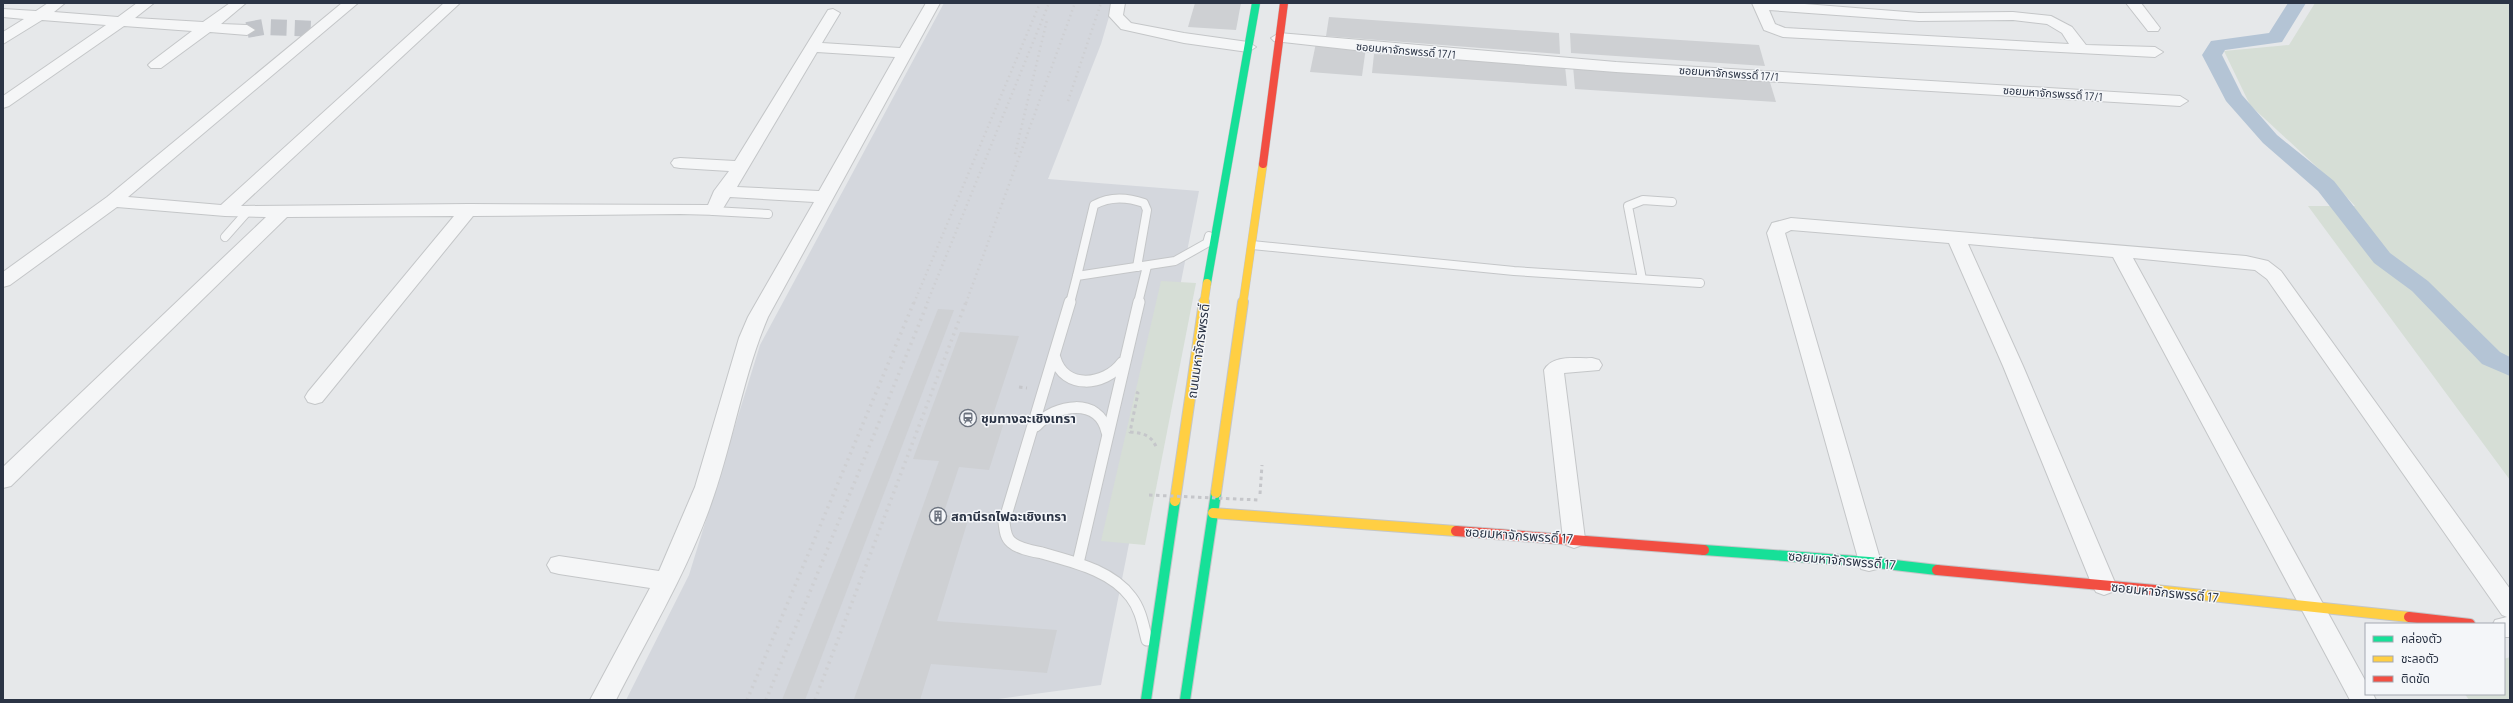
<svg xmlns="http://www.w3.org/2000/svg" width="2513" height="703" font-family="Manrope,'Noto Sans Thai',sans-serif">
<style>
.built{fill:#d4d7dd}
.green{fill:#d6ded6}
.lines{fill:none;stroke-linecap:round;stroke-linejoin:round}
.canal{fill:#b4c4d5;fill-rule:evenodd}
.building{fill:#ced0d3}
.street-tunnel{stroke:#c1c4c9;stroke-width:16;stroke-dasharray:16 8;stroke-linecap:butt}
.lane-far1-casing{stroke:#c4c6c8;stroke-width:10}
.lane-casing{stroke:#c4c6c8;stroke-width:13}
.street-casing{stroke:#c4c6c8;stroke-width:2}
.fast-far1-casing{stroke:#c4c6c8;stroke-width:9}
.fast-casing{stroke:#c4c6c8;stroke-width:12}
.slow-far1-casing{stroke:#c4c6c8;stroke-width:9}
.slow-casing{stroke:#c4c6c8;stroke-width:12}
.jam-far1-casing{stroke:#c4c6c8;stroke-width:9}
.jam-casing{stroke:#c4c6c8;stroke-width:12}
.path{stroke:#c5c6ca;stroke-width:3;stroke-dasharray:3.5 3.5;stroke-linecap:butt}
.lane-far1{stroke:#f5f6f7;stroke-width:8}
.lane{stroke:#f5f6f7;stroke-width:11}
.street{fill:#f5f6f7;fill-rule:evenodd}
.fast-far1{stroke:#16e098;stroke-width:8}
.fast{stroke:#16e098;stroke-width:10}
.slow-far1{stroke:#ffcf43;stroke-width:8}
.slow{stroke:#ffcf43;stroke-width:10}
.jam-far1{stroke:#f24e42;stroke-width:8}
.jam{stroke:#f24e42;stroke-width:10}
.rail-far1{stroke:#cecfd2;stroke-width:2.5;stroke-dasharray:1.5 3.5;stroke-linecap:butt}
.rail{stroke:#cecfd2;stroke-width:3.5;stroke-dasharray:2 4.5;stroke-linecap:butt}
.path-bridge{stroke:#c5c6ca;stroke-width:3;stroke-dasharray:3.5 3.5;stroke-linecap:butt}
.labels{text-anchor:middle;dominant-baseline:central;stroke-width:3;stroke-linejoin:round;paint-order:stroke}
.far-street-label{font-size:11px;fill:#2b3445;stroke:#f4f6f9}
.street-label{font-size:13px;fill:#2b3445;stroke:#f4f6f9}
.poi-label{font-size:13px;font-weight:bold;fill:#2b3445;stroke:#f4f6f9;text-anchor:start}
</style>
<rect width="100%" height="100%" fill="#e6e8ea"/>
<polygon class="built" points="944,3 1113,3 1101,44 1048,179 1199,191 1101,685 991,700 626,700 689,575 760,345"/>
<g class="green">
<polygon points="2315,3 2510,3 2510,480 2308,206 2355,206 2332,181 2250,105 2224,51 2289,45"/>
<polygon points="1161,281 1196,283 1145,545 1101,541"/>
<polygon points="2510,657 2510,700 2469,700 2465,694 2504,694 2504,659"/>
</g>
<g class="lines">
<polygon class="canal" points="2288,3 2306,3 2282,42 2225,50 2222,55 2242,95 2277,135 2334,181 2390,253 2428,281 2500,352 2510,357 2510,376 2482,364 2412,291 2374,263 2318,191 2263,143 2226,101 2202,55 2211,41 2269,33"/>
</g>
<g class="building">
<polygon points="1195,3 1241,3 1236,30 1188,27"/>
<polygon points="1329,17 1559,33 1560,54 1326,36"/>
<polygon points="1570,33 1759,45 1765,66 1571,53"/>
<polygon points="1316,43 1366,47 1362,76 1310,72"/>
<polygon points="1374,54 1565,66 1567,86 1372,73"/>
<polygon points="1573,66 1769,79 1776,102 1575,89"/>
<polygon points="938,309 954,310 805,700 782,700"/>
<polygon points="960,332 1019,336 993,415 1006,416 989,470 959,467 943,515 969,517 937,621 1057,630 1047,673 931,664 920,700 854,699 939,461 913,459"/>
</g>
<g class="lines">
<polyline class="street-tunnel" points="247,30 263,27 320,29"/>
<g class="lane-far1-casing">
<g id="lane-far1">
<polyline points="713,211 768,214"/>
<polyline points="225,237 248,211"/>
<polyline points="1252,245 1514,271 1700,283"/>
<path d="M1077,276L1094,205C1110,196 1127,197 1144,203L1147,210L1137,267"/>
<polyline points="1642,279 1628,206 1643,200 1672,202"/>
<polyline points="1070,303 1077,276 1175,261 1207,243 1209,236"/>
<polyline points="1138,303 1147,266"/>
</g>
</g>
<g class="lane-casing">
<g id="lane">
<path d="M1070,302L1004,522C1005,529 1005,537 1011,542C1019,549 1032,551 1042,553C1073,562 1111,570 1131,597C1141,610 1143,625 1147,640"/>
<path d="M1055,358C1064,390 1105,386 1122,363"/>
<path d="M1036,426C1055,404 1099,397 1107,432"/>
<polyline points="1078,563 1139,302"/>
</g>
</g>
<g class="street-casing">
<g id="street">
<polygon points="48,3 65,3 54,12 118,17 137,3 154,3 135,18 203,22 230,3 246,3 221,24 247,25 255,30 247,35 210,32 161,68 151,68 148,65 151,62 192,31 124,26 9,106 3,108 3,96 106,25 42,20 3,44 3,32 24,19 3,17 3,9 36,11"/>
<path d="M342,3H358L128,197L221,205L444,3H460L241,206L469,204L708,205L714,191L729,171L680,168L674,167L671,163L674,159L680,158L735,161L828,10L833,9L840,13L822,43L900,48L926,3H940L768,317C741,381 732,450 707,515C683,579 647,639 616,700H590L650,588L559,574L551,572L547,565L551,558L559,556L659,571L695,487L739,338L748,317L814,202L730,197L719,215L680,214L473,216L322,402L315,404L308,402L305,397L308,392L454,216L287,217L11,486L3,488V467L266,217L225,216L117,207L10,285L3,287V272L107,197ZM817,52L895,57L819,191L737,187Z"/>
<polygon points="1111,3 1125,3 1123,15 1131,23 1184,33 1248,42 1256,47 1248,52 1184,43 1121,29 1109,16"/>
<path d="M1752,3H1792L1919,13L2013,12L2051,16L2072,27L2086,45L2155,47L2163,52L2155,57L1783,37L1764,30ZM1769,10L1919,21L2013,20L2047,24L2062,33L2069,44L1785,28L1775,24Z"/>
<polygon points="2126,3 2141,3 2160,28 2158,31 2148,31"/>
<polygon points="1279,33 1616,62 2180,96 2188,101 2180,106 1616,72 1391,54 1274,41 1271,38"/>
<polygon points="1791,218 2246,256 2268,261 2281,271 2510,589 2510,637 2504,637 2504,624 2493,624 2495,620 2507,617 2502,615 2267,279 2255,270 2133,258 2366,682 2366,694 2373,694 2376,700 2350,700 2113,257 1968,244 2023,366 2116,585 2112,592 2104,595 2096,592 2092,585 2003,366 1949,243 1791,230 1785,233 1881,562 1877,569 1869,571 1861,569 1767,233 1772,223"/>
<path d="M1592,358L1599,360L1602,365L1599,370L1564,373L1585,539L1582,545L1574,548L1566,545L1563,539L1544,370C1553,354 1576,359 1592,358Z"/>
</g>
</g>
<g class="fast-far1-casing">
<polyline id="fast-far1" points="1207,283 1256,3"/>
</g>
<g class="fast-casing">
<g id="fast">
<polyline points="1704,550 1869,562 1937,570"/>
<polyline points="1146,700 1175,501"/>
<polyline points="1185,700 1216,493"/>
</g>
</g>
<g class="slow-far1-casing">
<g id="slow-far1">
<polyline points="1204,303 1207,283"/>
<polyline points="1243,303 1263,164"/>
</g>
</g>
<g class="slow-casing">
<g id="slow">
<polyline points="1216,493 1243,302"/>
<polyline points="1175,501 1204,302"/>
<polyline points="1213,513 1456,531"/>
<polyline points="2155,590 2409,617"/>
</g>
</g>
<g class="jam-far1-casing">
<polyline id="jam-far1" points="1263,164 1284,3"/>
</g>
<g class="jam-casing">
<g id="jam">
<polyline points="1456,531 1704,550"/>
<polyline points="1937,570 2155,590"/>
<polyline points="2409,617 2470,624"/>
</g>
</g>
<g class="path">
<polyline points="1019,387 1027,388"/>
<path d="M1136,392L1138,393L1130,432C1143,433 1152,435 1157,449"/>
<polyline points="1260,494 1262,465"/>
</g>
<use href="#lane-far1" class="lane-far1"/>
<use href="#lane" class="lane"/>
<use href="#street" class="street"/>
<use href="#fast-far1" class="fast-far1"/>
<use href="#fast" class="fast"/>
<use href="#slow-far1" class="slow-far1"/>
<use href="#slow" class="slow"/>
<use href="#jam-far1" class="jam-far1"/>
<use href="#jam" class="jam"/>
<g class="rail-far1">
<polyline points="1068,101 1101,3"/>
<polyline points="1015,154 1047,20"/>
<polyline points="914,303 1040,3"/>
<polyline points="927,303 1049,3"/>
<polyline points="966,303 1075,3"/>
</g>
<g class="rail">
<polyline points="747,700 914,302"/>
<polyline points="766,700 928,302"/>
<polyline points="815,700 966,302"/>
</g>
<polyline class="path-bridge" points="1149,495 1259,500"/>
</g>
<defs>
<g id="station-ring" transform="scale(0.9)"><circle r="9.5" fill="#f4f6f9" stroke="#6c737f" stroke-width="1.5"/><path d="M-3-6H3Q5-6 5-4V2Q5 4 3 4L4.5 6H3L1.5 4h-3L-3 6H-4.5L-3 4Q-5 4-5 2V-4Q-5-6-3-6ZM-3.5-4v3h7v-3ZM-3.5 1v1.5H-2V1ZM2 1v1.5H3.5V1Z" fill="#6c737f"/></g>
<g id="building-ring" transform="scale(0.9)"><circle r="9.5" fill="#f4f6f9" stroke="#6c737f" stroke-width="1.5"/><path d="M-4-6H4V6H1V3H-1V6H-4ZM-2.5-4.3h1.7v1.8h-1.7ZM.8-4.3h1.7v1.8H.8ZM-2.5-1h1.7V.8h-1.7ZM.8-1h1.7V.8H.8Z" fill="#6c737f"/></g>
</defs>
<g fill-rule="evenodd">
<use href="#station-ring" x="968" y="418"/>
<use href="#building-ring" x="938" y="516"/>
</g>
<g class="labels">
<g class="far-street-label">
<text transform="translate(1406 50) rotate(5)">ซอยมหาจักรพรรดิ์ 17/1</text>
<text transform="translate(1729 73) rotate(4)">ซอยมหาจักรพรรดิ์ 17/1</text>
<text transform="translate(2053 93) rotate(4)">ซอยมหาจักรพรรดิ์ 17/1</text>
</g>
<g class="street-label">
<text transform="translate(1198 351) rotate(-82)">ถนนมหาจักรพรรดิ์</text>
<text transform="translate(1519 535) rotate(4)">ซอยมหาจักรพรรดิ์ 17</text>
<text transform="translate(1842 560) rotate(5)">ซอยมหาจักรพรรดิ์ 17</text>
<text transform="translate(2165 592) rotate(6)">ซอยมหาจักรพรรดิ์ 17</text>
</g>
<g class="poi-label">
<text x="981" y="418">ชุมทางฉะเชิงเทรา</text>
<text x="951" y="516">สถานีรถไฟฉะเชิงเทรา</text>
</g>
</g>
<rect width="2513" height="703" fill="none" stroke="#2b3445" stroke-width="8"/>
<rect x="2365" y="623" width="140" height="72" fill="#f4f6f9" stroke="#a4a8b1"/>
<rect x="2373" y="636" width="20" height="6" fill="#16e098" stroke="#a4a8b1"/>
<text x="2401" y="643" font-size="12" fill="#2b3445">คล่องตัว</text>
<rect x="2373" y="656" width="20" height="6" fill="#ffcf43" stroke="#a4a8b1"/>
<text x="2401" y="663" font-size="12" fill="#2b3445">ชะลอตัว</text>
<rect x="2373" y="676" width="20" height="6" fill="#f24e42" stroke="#a4a8b1"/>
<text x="2401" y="683" font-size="12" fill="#2b3445">ติดขัด</text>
</svg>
